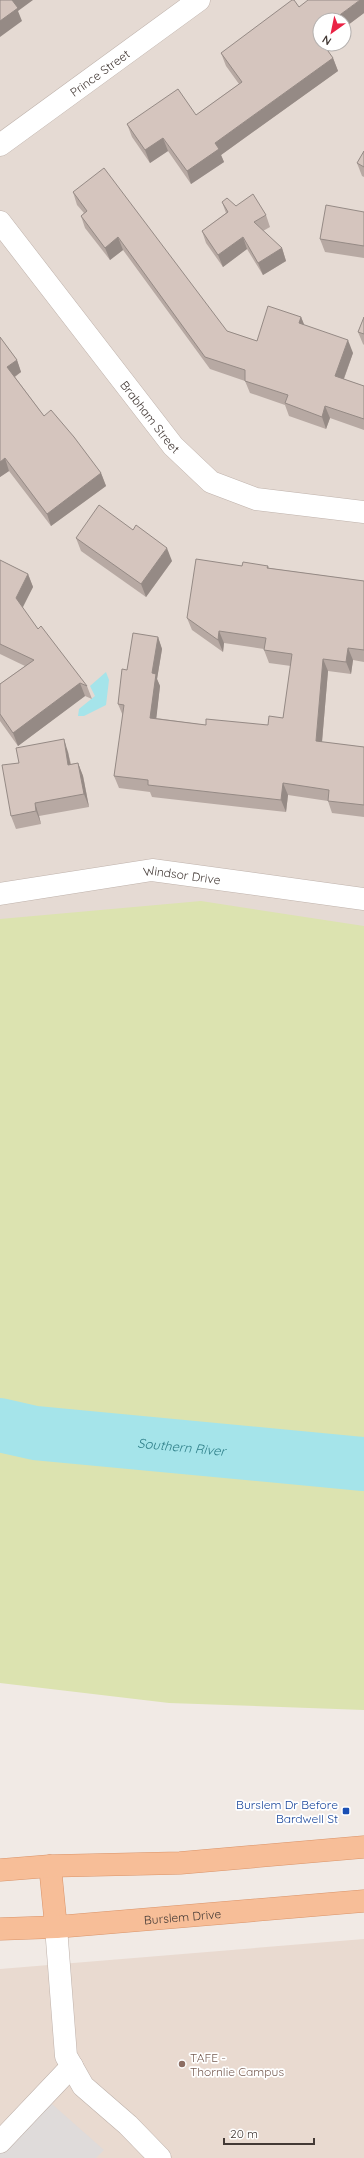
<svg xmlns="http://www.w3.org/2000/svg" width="364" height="2158" font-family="Quicksand,sans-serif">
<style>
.residential{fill:#e5dad3;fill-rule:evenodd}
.education{fill:#e9dad0}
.green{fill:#dce3b0}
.parking{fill:#dfdbda}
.water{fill:#a5e4ea}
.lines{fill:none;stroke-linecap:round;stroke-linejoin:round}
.river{stroke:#a5e4ea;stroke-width:54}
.minor-casing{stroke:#bfb2ab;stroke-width:23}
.major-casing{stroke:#da946a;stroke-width:23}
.minor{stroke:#fff;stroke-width:22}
.major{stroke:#f7be98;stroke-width:22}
.wall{fill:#b7a9a3}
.shaded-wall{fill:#958a85}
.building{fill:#d5c5be;stroke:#958a85}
.transit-dot{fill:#1a4fb4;stroke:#fff;stroke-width:1.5}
.education-dot{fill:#8d6e63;stroke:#fff;stroke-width:1.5}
.labels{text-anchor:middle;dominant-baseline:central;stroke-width:3.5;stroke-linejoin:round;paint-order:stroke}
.street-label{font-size:12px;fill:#433935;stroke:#fff}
.transit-label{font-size:12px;fill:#164399;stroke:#fff;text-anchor:end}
.education-label{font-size:12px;fill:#785e54;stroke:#fff;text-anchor:start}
.water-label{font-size:13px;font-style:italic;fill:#2f7f89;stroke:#fff}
</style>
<rect width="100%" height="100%" fill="#f1eae5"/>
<path class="residential" d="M0,0H364V1259L0,1245ZM320,20H344V44H320Z"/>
<polygon class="education" points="364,1939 364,2158 0,2158 0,1969"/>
<polygon class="green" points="201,901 364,926 364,1710 169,1703 0,1683 0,919"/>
<polygon class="parking" points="35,2089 104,2150 96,2158 0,2158 0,2127"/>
<polygon class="water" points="106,672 109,680 106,705 84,716 78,716 79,709 95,696 90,686"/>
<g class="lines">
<path class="river" id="s1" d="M0,1425L35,1433L364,1464"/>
<g class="minor-casing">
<g id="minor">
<path id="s2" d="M0,145L199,0"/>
<path id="s3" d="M0,222L173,446L211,482L256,499L364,512"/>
<path id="s4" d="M0,894L152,870L364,899"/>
<polyline points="56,1927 66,2056 83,2086 128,2125 160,2158"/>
<polyline points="0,2142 72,2066"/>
</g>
</g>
<g class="major-casing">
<g id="major">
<polyline points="50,1866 56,1927"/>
<polyline points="0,1870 50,1866 180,1863 364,1847"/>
<path id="s5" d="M0,1929L56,1927L364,1901"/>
</g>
</g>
<use href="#minor" class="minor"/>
<use href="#major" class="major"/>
</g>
<g class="wall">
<polygon points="299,7 364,13 344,28 344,20 320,44 333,58 338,71 221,155 224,162 191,184 168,151 150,163 132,137 127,124 196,115 239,84 226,66 221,53"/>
<polygon points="364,151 364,177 362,176 357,163"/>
<polygon points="73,192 227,331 257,341 301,317 304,325 353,353 344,379 364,386 364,430 330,418 326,429 289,416 285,405 250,393 245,381 210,369 123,250 110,260 85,228 81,216 84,213 77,205"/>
<polygon points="222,202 266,215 270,227 263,231 282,248 286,261 263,275 247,249 223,267 206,243 202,231 226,213"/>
<polygon points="364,212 364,258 325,252 320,239"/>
<polygon points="364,317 364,345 363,344 358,332"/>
<polygon points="0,337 17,360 21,372 15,377 44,416 101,473 106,486 51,526 9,471 0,477"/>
<polygon points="76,538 172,561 146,597 81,551"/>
<polygon points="0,560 28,574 33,587 22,607 38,629 87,686 92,699 85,696 18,746 0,721 0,684 25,666 0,654"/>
<polygon points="268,566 269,568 364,581 364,662 353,660 351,674 328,671 322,742 364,747 364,817 332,813 328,801 288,795 286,812 152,797 150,792 119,788 114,776 123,716 118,704 127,670 158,637 162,649 157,679 160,686 156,718 206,725 268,725 283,718 291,666 269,663 264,650 264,649 224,643 223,652 192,630 187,618"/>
<polygon points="68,752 71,764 78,763 83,776 89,807 39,816 41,824 16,829 11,816 19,763"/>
</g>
<g class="shaded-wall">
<polygon points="12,0 33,0 18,11 22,21 0,37 0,21"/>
<polygon points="360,0 364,0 364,13 344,28 344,20 333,20"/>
<polygon points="320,30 320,44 315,34"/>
<polygon points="333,58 338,71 221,155 224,162 191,184 187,171 215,143"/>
<polygon points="163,138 168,151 150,163 145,150"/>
<polygon points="118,237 123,250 110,260 105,248"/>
<polygon points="243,237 247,249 223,267 218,255"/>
<polygon points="282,248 286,261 263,275 258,263"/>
<polygon points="301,317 306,329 299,323"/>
<polygon points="348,340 353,353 340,389 335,376"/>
<polygon points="17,360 21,372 11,379 7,367"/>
<polygon points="325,406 330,418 326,429 322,417"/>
<polygon points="5,458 9,471 0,477 0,462"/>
<polygon points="101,473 106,486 51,526 47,514"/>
<polygon points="167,548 172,561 146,597 141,584"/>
<polygon points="28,574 33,587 21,611 16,598"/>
<polygon points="219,631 224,643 223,652 218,640"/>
<polygon points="158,637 162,649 157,679 160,686 155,730 150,718 152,673"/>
<polygon points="348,648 353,660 351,674 346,662"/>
<polygon points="323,659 328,671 321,753 316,741"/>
<polygon points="80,683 85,696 18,746 13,733"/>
<polygon points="64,739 68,752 73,778 68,765"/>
<polygon points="78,763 83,776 89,807 84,794"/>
<polygon points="283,783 288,795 286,812 281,800"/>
<polygon points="35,803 39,816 41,824 36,811"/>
</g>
<g class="building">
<polygon points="0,0 12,0 18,8 0,21"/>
<polygon points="292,0 294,0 299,7 308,0 360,0 333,20 320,20 320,30 315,34 320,40 320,44 323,44 333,58 215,143 219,149 187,171 163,138 145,150 127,124 178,89 196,115 242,82 221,53"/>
<polygon points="364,151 364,167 357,163"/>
<polygon points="104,168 227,331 257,341 268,306 301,317 299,323 348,340 335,376 364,386 364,419 325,406 322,417 285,403 288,395 245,381 245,370 205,357 118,237 105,248 81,216 87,211 73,192"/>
<polygon points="253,194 266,215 254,222 282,248 258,263 243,237 218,255 202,231 228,212 222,202 227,198 236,206"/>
<polygon points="326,205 364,212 364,246 320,239"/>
<polygon points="364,317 364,334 358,332"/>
<polygon points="0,337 17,360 7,367 44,416 51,410 74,437 101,473 47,514 5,458 0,462"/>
<polygon points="99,505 133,530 136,525 167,548 141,584 76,538"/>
<polygon points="196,559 242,566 243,562 268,566 267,568 364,581 364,650 348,648 346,662 323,659 316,741 364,747 364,805 328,801 329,790 283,783 281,800 148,785 148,780 114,776 124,705 118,704 122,669 127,670 133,633 158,637 152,673 156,674 150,718 206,725 206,719 268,725 269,716 283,718 292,654 264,650 266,638 219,631 218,640 187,618"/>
<polygon points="0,560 28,574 16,598 38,629 41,626 87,686 80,683 13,733 0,714 0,684 34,660 0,644"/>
<polygon points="64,739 68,765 78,763 84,794 35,803 36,811 11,816 2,765 19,763 16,748"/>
</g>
<rect class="transit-dot" x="342" y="1807" width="8" height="8" rx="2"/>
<circle class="education-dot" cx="182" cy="2064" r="4"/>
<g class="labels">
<g class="street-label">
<text stroke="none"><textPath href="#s2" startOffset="123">Prince Street</textPath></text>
<text stroke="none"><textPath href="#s3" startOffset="246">Brabham Street</textPath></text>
<text stroke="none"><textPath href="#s4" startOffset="184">Windsor Drive</textPath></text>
<text stroke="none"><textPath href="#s5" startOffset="183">Burslem Drive</textPath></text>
</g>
<g class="transit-label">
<text x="338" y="1804">Burslem Dr Before<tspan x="338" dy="14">Bardwell St</tspan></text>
</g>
<g class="education-label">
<text x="190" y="2057">TAFE -<tspan x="190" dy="14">Thornlie Campus</tspan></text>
</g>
<g class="water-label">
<text stroke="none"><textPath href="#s1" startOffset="183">Southern River</textPath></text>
</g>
</g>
<g transform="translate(332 32) rotate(213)"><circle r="19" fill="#ffffff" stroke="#b4b0ae"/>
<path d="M0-3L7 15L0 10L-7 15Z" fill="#ea2345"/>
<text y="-6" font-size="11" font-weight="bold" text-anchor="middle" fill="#433935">N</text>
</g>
<path d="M224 2138v6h90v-6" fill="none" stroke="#433935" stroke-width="2"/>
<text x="230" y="2138" font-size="12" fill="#433935" stroke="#ffffff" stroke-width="3" paint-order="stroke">20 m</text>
</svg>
